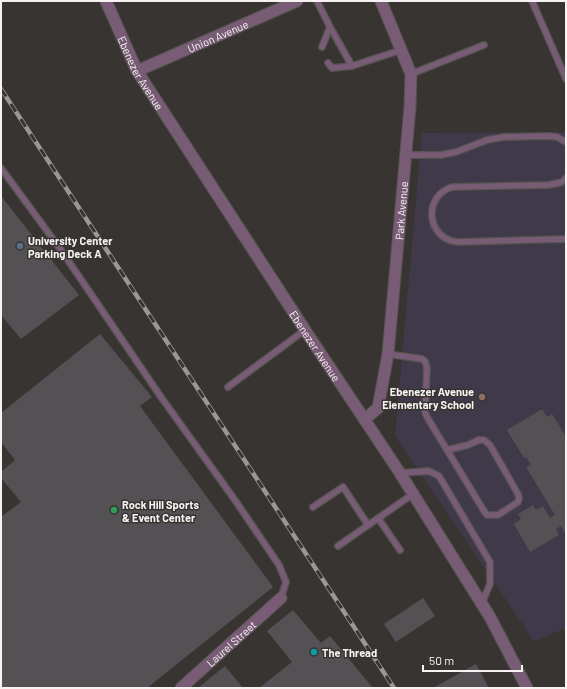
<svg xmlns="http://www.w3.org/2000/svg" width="567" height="689" font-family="Barlow,sans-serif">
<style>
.education{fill:#40394a}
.building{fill:#545155}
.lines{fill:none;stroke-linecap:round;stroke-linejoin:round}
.service-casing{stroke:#565351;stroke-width:8}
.minor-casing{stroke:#565351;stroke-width:13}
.service{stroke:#785b74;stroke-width:5.5}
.minor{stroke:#785b74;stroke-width:11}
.rail-casing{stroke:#9a9795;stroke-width:4.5}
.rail{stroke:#383432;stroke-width:3;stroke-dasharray:9;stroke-linecap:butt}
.service-dot{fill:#5c6f8a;stroke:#383432;stroke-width:1.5}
.education-dot{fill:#8d6e63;stroke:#383432;stroke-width:1.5}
.leisure-dot{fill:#2e9e5b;stroke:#383432;stroke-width:1.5}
.culture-dot{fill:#0f9aa8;stroke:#383432;stroke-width:1.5}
.labels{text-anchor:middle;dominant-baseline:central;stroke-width:3;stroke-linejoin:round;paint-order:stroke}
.street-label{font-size:11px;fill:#f6f3f2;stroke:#383432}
.poi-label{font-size:11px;font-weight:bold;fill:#f6f3f2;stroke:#383432;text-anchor:start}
</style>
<rect width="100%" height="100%" fill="#383432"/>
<polygon class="education" points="566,132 566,628 534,641 395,436 422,133"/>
<g class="building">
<polygon points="1,196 79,295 21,339 1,315"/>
<polygon points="100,334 152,397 140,406 273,587 147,688 1,688 1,517 21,502 1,478 1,472 15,460 1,442 1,413"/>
<polygon points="542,409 547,417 552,414 565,435 566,434 566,535 561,526 556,529 559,535 530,552 514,524 521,519 518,514 533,505 536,510 543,506 550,518 555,515 526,467 531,465 526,457 524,458 507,430"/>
<polygon points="423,598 435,616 396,642 384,624"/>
<polygon points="293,610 321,643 330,636 373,688 259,688 292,662 267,631"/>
<polygon points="476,664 489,688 433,688"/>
<polygon points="225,666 243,688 198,688"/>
</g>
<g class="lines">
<g class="service-casing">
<g id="service">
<polyline points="317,1 330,27 322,47"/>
<polyline points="532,1 566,79"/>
<polyline points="330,27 352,66"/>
<polyline points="328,63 332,68 352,66 401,50"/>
<polyline points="411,74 484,45"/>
<polyline points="406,155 441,155 456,152 487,140 504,137 548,136 557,137 566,142"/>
<polyline points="1,168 61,250 161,397 237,503 279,565 286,582 281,598"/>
<path d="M566,178L562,182L549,185L452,187C423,196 426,238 457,242L566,239"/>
<polyline points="388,354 422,359 425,361 427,368 425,412 427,417 484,511 487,515 498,515 518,502 519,498 518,494 490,445 484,440 479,440 468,445 447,450"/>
<polyline points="228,387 305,330"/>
<polyline points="400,473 429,471 439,476 490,562 490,584 482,603"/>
<polyline points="313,507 343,487 368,525"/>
<polyline points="378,518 400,550"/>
<polyline points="338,546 413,494"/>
</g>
</g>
<g class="minor-casing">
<g id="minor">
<path id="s1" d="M106,1L137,71L305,330L400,473L490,617L527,688"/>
<path id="s2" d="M137,71L297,1"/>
<path id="s3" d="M365,419L378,408L388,354L410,107L411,74L381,1"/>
<path id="s4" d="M181,688L281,598"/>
</g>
</g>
<use href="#service" class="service"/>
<use href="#minor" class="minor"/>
<g class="rail-casing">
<polyline id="rail" points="1,89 394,688"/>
</g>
<use href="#rail" class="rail"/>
</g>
<circle class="service-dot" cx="20" cy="246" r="4"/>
<circle class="education-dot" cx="482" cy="397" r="4"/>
<circle class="leisure-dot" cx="114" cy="510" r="4"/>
<circle class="culture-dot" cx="314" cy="652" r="4"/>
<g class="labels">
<g class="street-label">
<text stroke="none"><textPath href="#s2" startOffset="88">Union Avenue</textPath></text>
<text stroke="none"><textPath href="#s1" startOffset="80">Ebenezer Avenue</textPath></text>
<text stroke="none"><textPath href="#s3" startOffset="216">Park Avenue</textPath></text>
<text stroke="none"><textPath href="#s1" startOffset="404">Ebenezer Avenue</textPath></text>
<text stroke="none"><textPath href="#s4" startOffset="67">Laurel Street</textPath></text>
</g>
<g class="poi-label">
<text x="28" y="240">University Center<tspan x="28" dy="13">Parking Deck A</tspan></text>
<text x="474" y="391" text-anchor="end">Ebenezer Avenue<tspan x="474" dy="13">Elementary School</tspan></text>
<text x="122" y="504">Rock Hill Sports<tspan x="122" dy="13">&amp; Event Center</tspan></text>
<text x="322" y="652">The Thread</text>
</g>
</g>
<rect width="567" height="689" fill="none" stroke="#f6f3f2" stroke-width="4"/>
<path d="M423 665v6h99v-6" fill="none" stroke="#f6f3f2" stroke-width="2"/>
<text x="429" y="665" font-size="12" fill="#f6f3f2" stroke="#383432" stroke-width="3" paint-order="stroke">50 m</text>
</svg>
